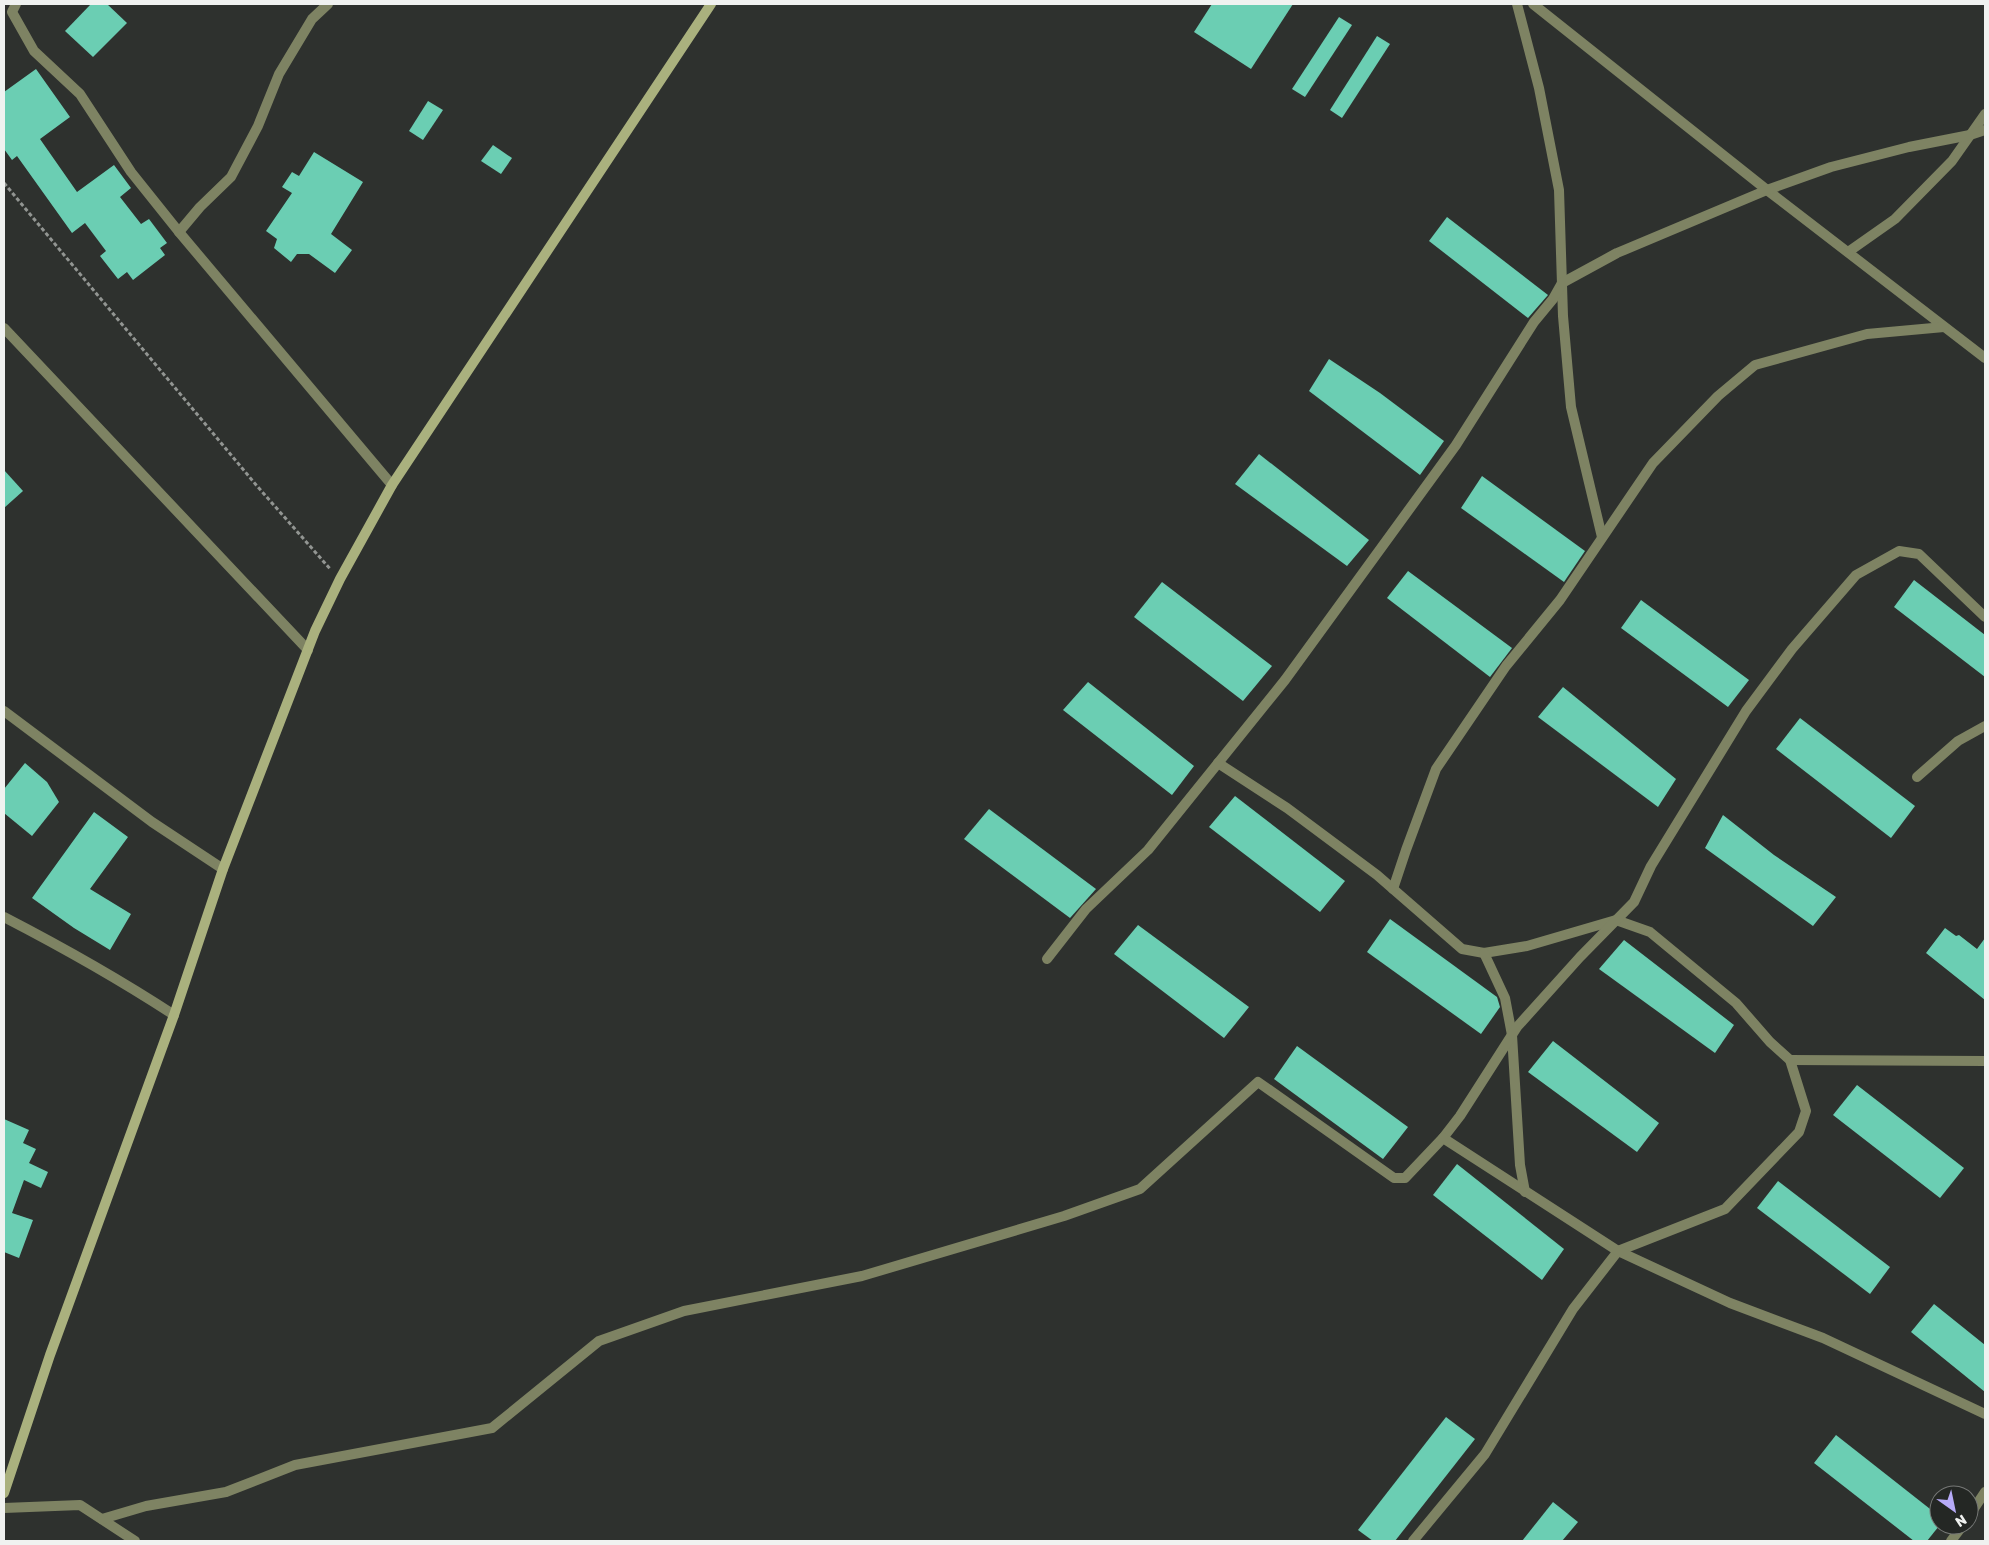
<svg xmlns="http://www.w3.org/2000/svg" width="1989" height="1545" font-family="Rubik,sans-serif">
<style>
.building{fill:#6bceb3}
.lines{fill:none;stroke-linecap:round;stroke-linejoin:round}
.path{stroke:#929592;stroke-width:3;stroke-dasharray:4 2.5;stroke-linecap:butt}
.minor{stroke:#7e8363;stroke-width:10}
.secondary{stroke:#aab17e;stroke-width:10}
</style>
<rect width="100%" height="100%" fill="#2e312e"/>
<g class="building">
<polygon points="91,4 107,4 127,23 93,57 65,31"/>
<polygon points="1212,4 1293,4 1251,69 1194,32"/>
<polygon points="1339,17 1352,25 1305,97 1292,89"/>
<polygon points="1377,36 1390,44 1342,118 1330,110"/>
<polygon points="36,69 70,117 40,139 77,192 114,165 131,188 120,197 141,224 149,219 167,243 160,248 165,255 133,280 127,272 118,279 100,256 106,251 85,223 72,233 17,156 12,160 4,149 4,92"/>
<polygon points="428,101 443,110 423,140 409,131"/>
<polygon points="493,145 512,158 501,174 481,161"/>
<polygon points="314,152 363,182 331,234 352,250 335,273 309,254 297,254 291,262 274,248 277,239 266,231 292,193 282,187 292,172 299,176"/>
<polygon points="1447,217 1548,295 1528,318 1429,241"/>
<polygon points="1329,359 1380,393 1444,441 1420,475 1309,391"/>
<polygon points="1259,454 1369,540 1347,566 1235,484"/>
<polygon points="4,470 23,491 4,508"/>
<polygon points="1482,476 1585,551 1564,582 1461,508"/>
<polygon points="1408,571 1512,648 1490,677 1387,598"/>
<polygon points="1914,580 1985,635 1985,677 1894,607"/>
<polygon points="1162,582 1272,666 1243,701 1134,617"/>
<polygon points="1641,600 1749,680 1728,707 1621,628"/>
<polygon points="1088,682 1194,766 1172,795 1063,710"/>
<polygon points="1563,687 1676,779 1658,807 1538,717"/>
<polygon points="1800,718 1915,806 1891,838 1776,749"/>
<polygon points="25,763 47,782 59,802 32,836 4,813 4,789"/>
<polygon points="1235,796 1345,881 1320,912 1209,827"/>
<polygon points="989,809 1096,889 1070,918 964,839"/>
<polygon points="94,812 128,837 90,889 131,914 110,950 74,928 32,898"/>
<polygon points="1723,815 1774,855 1836,897 1813,926 1705,848"/>
<polygon points="1390,919 1497,997 1500,1007 1481,1034 1367,952"/>
<polygon points="1138,925 1249,1007 1224,1038 1114,954"/>
<polygon points="1945,928 1956,936 1959,935 1977,949 1985,938 1985,1000 1926,953"/>
<polygon points="1624,940 1734,1025 1715,1053 1599,969"/>
<polygon points="1553,1041 1659,1123 1637,1152 1528,1072"/>
<polygon points="1297,1046 1408,1127 1383,1159 1274,1079"/>
<polygon points="1857,1085 1964,1168 1940,1198 1833,1115"/>
<polygon points="4,1119 29,1130 23,1143 36,1149 29,1163 48,1172 41,1188 24,1180 12,1213 33,1220 19,1258 4,1252"/>
<polygon points="1457,1164 1564,1249 1542,1280 1433,1195"/>
<polygon points="1778,1181 1890,1267 1870,1294 1757,1208"/>
<polygon points="1934,1304 1985,1345 1985,1392 1911,1332"/>
<polygon points="1446,1417 1475,1439 1395,1541 1373,1541 1358,1530"/>
<polygon points="1836,1435 1939,1516 1939,1526 1927,1541 1914,1541 1814,1463"/>
<polygon points="1553,1502 1578,1522 1562,1541 1522,1541"/>
</g>
<g class="lines">
<polyline class="path" points="4,183 257,486 331,570"/>
<g class="minor">
<polyline points="16,4 12,12 34,51 80,94 131,172 179,232 392,485"/>
<polyline points="1517,4 1539,88 1559,190 1563,316 1571,407 1602,537"/>
<polyline points="1533,4 1767,190 1985,358"/>
<polyline points="179,232 200,207 231,177 258,126 279,74 312,19 328,4"/>
<polyline points="1848,252 1895,219 1952,161 1985,114"/>
<polyline points="4,328 308,650"/>
<polyline points="4,711 152,822 223,869"/>
<polyline points="1218,763 1287,808 1377,875 1462,949 1484,953 1527,946 1616,920 1650,932 1736,1003 1770,1042 1790,1060 1806,1111 1799,1132 1725,1209 1618,1251 1573,1309 1485,1454 1413,1541"/>
<polyline points="1917,777 1958,741 1985,726"/>
<polyline points="1393,889 1406,850 1436,769 1506,666 1560,600 1653,463 1718,396 1755,365 1867,334 1944,327"/>
<path d="M4,917C62,947 119,979 174,1015"/>
<polyline points="1484,953 1505,998 1512,1035 1520,1165 1525,1192"/>
<polyline points="1047,959 1086,909 1148,850 1285,680 1456,445 1534,322 1553,299 1562,283 1617,253 1767,190 1831,167 1909,147 1970,135 1985,130"/>
<polyline points="1790,1060 1985,1061"/>
<polyline points="1443,1138 1460,1116 1517,1027 1580,957 1634,902 1651,866 1746,711 1792,649 1856,575 1899,551 1919,554 1985,617"/>
<polyline points="4,1508 80,1505 135,1541"/>
<polyline points="1969,1516 1985,1492"/>
<polyline points="102,1519 146,1506 226,1492 295,1465 492,1428 599,1341 684,1311 862,1276 1064,1216 1140,1189 1258,1082 1394,1178 1405,1178 1443,1138 1618,1251 1730,1303 1823,1338 1985,1414"/>
<polyline points="1951,1541 1963,1525"/>
</g>
<polyline class="secondary" points="4,1493 50,1355 174,1015 223,869 315,631 340,579 392,485 711,4"/>
</g>
<rect width="1989" height="1545" fill="none" stroke="#f0f2f0" stroke-width="10"/>
<g transform="translate(1954 1510) rotate(147)"><circle r="24" fill="#242724" stroke="#767876"/>
<path d="M0-4L9 19L0 12L-9 19Z" fill="#b7abf8"/>
<text y="-8" font-size="14" font-weight="bold" text-anchor="middle" fill="#f0f2f0">N</text>
</g>
</svg>
